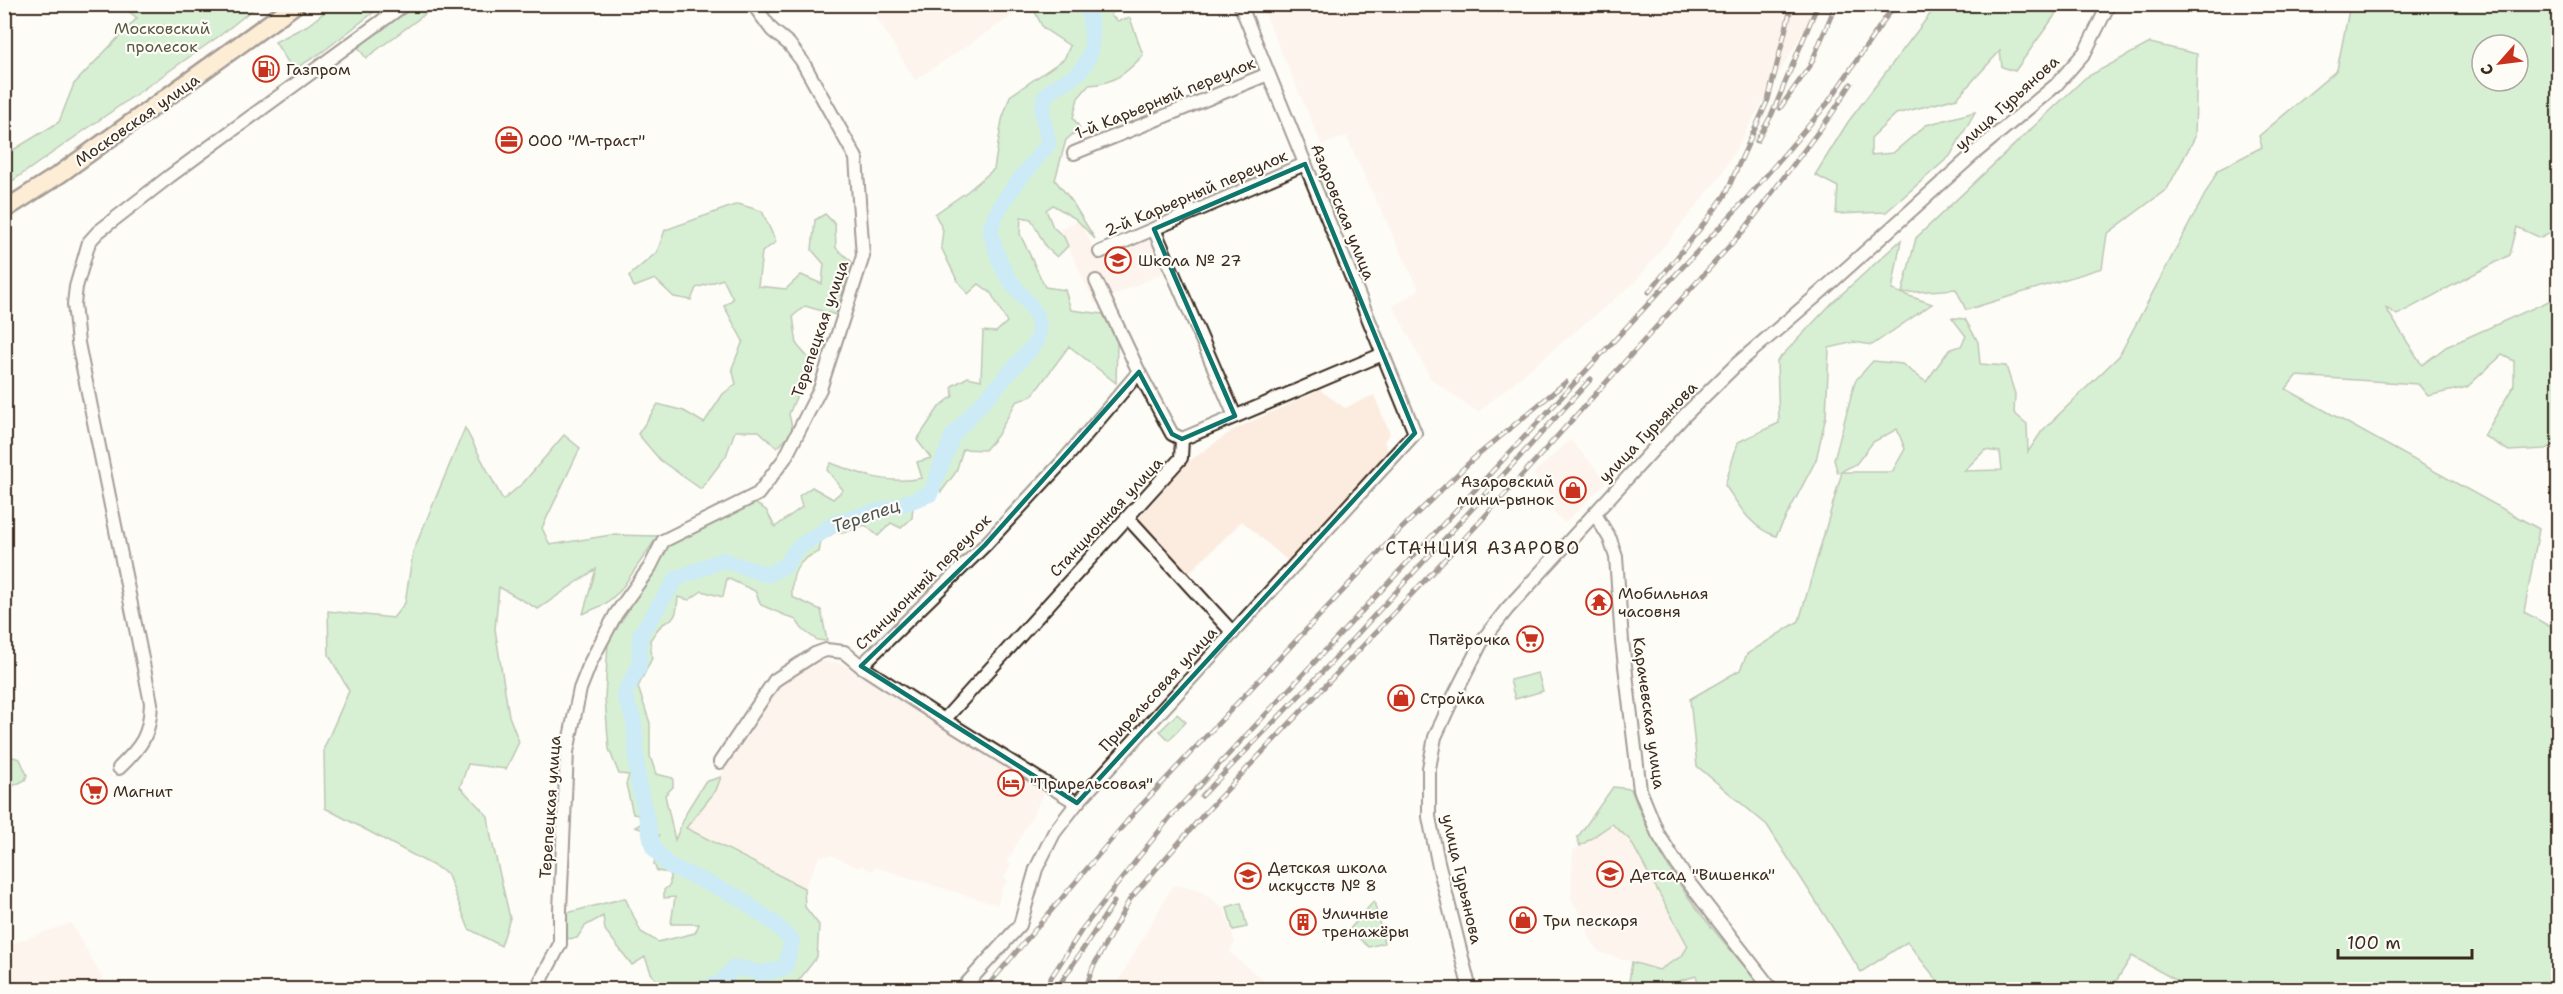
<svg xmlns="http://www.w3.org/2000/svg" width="2563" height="994" font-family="'Shantell Sans',sans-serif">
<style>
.built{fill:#fcecdf}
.green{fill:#a8e2a8;stroke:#728663;stroke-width:1.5;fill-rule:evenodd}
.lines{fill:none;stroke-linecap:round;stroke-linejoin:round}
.river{stroke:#91d7f3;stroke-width:16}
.minor-casing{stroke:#3b2a1e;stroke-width:16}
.major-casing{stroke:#3b2a1e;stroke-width:21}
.minor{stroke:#fdfcf7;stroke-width:12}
.major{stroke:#fcdcac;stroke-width:16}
.rail-casing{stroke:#3b2a1e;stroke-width:5}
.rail{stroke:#fdfcf7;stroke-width:3;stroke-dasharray:9;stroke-linecap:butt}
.marked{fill:none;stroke:#0f766e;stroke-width:4.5;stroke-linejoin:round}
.labels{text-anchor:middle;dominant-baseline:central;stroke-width:4.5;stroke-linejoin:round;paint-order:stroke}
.park-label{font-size:16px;fill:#565840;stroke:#fdfcf7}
.poi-label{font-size:16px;fill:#3b2a1e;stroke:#fdfcf7;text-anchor:start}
.street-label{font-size:16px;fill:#3b2a1e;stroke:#fdfcf7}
.water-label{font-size:18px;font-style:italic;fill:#505553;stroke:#fdfcf7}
.neighbourhood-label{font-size:18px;letter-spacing:1.5px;fill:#3b2a1e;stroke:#fdfcf7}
</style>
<rect width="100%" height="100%" fill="#fdfcf7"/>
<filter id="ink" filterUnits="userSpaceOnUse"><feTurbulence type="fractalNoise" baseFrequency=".0167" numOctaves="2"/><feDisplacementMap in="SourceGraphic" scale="12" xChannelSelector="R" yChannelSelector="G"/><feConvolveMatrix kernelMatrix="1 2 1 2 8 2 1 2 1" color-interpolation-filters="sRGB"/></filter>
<g filter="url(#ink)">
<g class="built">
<polygon points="869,5 1028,5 915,80"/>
<polygon points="1261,5 1818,5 1721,175 1635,282 1478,412 1431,379 1393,306 1419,290 1346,136 1322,145"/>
<polygon points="1080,220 1095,252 1148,228 1167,271 1095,304 1060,229"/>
<polygon points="1320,390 1345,408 1374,395 1390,434 1384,441 1389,453 1288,561 1242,521 1187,575 1136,521 1187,463 1233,430"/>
<polygon points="1570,440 1607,481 1565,523 1548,506 1556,499 1533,474"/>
<polygon points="813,660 843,664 1047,788 1007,862 1011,864 1004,878 1008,881 1002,889 997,905 875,867 872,871 861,865 859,868 831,855 820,856 804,888 685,828 716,790 725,765 779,682"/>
<polygon points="1612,824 1630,840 1688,946 1682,956 1659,970 1599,952 1589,936 1587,926 1571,898 1573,851"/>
<polygon points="1173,885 1197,889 1224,908 1235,942 1229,952 1273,988 1272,989 1114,989"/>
<polygon points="71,923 109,989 5,989 5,946"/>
</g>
<g class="green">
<path d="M1038,4L1113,5L1111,16L1118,21L1130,18L1143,55C1127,73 1113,84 1089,85L1078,98L1073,118L1080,128L1066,140L1055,180L1071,200L1095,239L1076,219L1053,205L1046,210L1053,227L1064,237L1068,246L1057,257L1046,247L1031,219L1021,217L1020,234L1045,287L1065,290L1071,310L1103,314L1117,342L1116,383L1069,346L1032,396L1016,402L997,436L985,450L963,449L956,472L941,492L933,477L926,489L914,494L912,518L901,528L891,523L878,536L865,525L843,533L837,531L821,541L819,552C796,560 791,574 792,597L821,610L827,641L817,640L803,630L796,620L761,605L755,591L727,578L723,597L702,591L689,600L678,597C676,615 678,616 663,624C658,627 654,635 650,640L652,658L638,687L650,723V756L656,774L673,778V787L665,795L675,840L688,809L705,782L721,777L716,790L686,828L804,888L805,907L819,925L817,957L792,989H747L745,986L739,990L664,989L652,975L645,957L632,965L605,930L603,916L585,926L577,938L564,939L563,914L625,898L641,932L658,942L695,933L699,924H671L675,897L664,898V890L670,885V873L657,871L654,864L659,835L635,827L653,817L633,814L626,784L629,775L619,774L609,749L605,699L608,641L655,570L668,543L753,502L766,510L775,527L802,507L799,496L812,487L833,499L843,490L827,470L831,463C862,475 889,485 922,478L917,462L931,458L917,440L939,407L953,396L952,386L968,377L981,380L983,331L996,332L1007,322L991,293L979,284L968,294L957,280L941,247L943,230L935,214L968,191L994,169L1002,120L1010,96L1064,59L1070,46L1043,28L1032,6Z"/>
<polygon points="121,5 258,5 222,34 5,186 5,155 59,122 74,84 137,18"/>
<polygon points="334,5 383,5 321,53 293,70 275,42 308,25"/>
<polygon points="413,5 437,5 366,58 357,46"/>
<polygon points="1937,5 2060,5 2053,18 2015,71 2002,67 2000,51 1957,98 1896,114 1871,138 1871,155 1893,153 1926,125 1975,112 1950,156 1886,212 1836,214 1838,187 1815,175 1848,122"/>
<path d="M2350,5H2558V229L2541,238L2517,227L2510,255L2397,315L2385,307L2422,365L2446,347L2558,297V443L2545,449L2509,451L2484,436L2514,385V361L2502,355L2467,387L2428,396L2418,384L2296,376L2286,389L2539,529L2524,612L2558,631V989H2192L2132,956L2111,989H1944L1907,942L1861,972L1767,825L1697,766L1690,699L1740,670L1747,654L1799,621L1842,472H1892L1905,449L1897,429L1873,442L1856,464L1838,473L1834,460L1855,381L1873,361L1902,364L1926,382L1949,350L1961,346L1966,336L1952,318L1965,319L1978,342L1980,364L2006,366L2015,394L2014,413L2027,424L2028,452L2042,431L2119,356L2218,170L2262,147L2259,136L2337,70ZM2482,45H2518V81H2482ZM1985,450L2000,452L2002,470L1964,471Z"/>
<polygon points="2150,43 2197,54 2195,137 2167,189 2107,234 2102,268 1966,310 1956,289 1902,293 1916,238 2085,78"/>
<polygon points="738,204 762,211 776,242 762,252 758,286 786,289 801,275 822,284 824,264 812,250 815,220 825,214 835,224 836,248 851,261 836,315 805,306 793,316 797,345 811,361 789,414 793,432 777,448 759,431 735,431 726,456 701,489 660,460 638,434 658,404 684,411 704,423 723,394 736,384 732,368 743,341 724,306 733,299 723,279 696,288 691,300 674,297 655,279 634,287 629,276 657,252 665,230"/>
<path d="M1901,240L1892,290L1932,304L1872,345L1854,342L1829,348L1826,416L1816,460L1776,536C1750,527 1740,507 1725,485L1738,442L1779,423L1777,361L1832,303Z"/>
<polygon points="465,428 503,500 523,483 564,435 580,448 542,528 550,545 611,535 658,536 620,591 605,604 583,614 596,569 538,609 499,587 495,629 509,716 519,742 506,769 468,764 460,787 488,816 491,837 510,918 501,946 469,929 447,873 325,808 324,748 349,691 329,655 328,611 393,618 405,603 413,552"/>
<polygon points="1538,673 1543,691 1515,699 1510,680"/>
<polygon points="1177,714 1186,722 1169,740 1160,731"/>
<polygon points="13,757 20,759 27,775 25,780 5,790 5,761"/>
<path d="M1613,787L1631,789C1646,831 1671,875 1698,910C1719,938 1742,962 1763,989H1700L1696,976L1669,984L1671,989H1625L1628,988L1632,962L1659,970L1682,956L1688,946L1630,840L1612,824L1580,846L1577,838Z"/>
<polygon points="1374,901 1384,943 1369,947 1349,930"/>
<polygon points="1241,903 1247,927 1233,930 1227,907"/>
</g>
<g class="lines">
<path class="river" d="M701,990L722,982L734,967L762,973L785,968L792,941L775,924L738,897L668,865L653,847L638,780L634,721L624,694L639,667L640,635L676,579L722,560L768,575L786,565L796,549L837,522L895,507L930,494L953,435L1036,343C1046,314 1027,304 1012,283C1004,272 998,258 994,245C993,240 990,233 991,228C995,205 1033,164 1048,144C1048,130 1040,117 1043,103C1047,87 1061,85 1073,77C1097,60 1094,29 1086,4"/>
<g class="minor-casing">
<g id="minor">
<polyline points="1074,153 1268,74"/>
<polyline points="1154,229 1235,416"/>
<polyline points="1100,252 1305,164"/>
<polyline points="1096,281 1139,372 1172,434 1182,439"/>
<polyline points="1595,514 1610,539 1616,557 1622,641 1640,790 1658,834 1689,883 1772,990"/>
<polyline points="1128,518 1233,633"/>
<polyline points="861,666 985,545 1066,458 1139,372"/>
<polyline points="944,720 1181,458 1182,439 1383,354"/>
<polyline points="720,762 775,680 815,654 826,650 844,652 861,666 944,720 1077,803"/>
<path d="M119,768C142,746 150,735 151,703L78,343L74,304L76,287L89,242L98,232L170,176L405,4"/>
<polyline points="536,990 560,944 560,910 567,752 580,689 591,661 616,614 650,567 663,541 758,494 785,458 820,389 863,256 856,158 802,61 789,44 772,30 753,4"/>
<polyline points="961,990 1020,925 1036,869 1054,833 1077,803 1415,433 1240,4"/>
<polyline points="1470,990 1438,862 1429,817 1429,768 1435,737 1453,698 1482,641 1507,609 1684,416 1738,363 1814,298 1977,151 2056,85 2085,52 2109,4"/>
</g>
</g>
<g class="major-casing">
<polyline id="major" points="4,210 60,174 296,4"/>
</g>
<use href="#minor" class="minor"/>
<use href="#major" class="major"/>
<g class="rail-casing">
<g id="rail">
<polyline points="1780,108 1810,66 1834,9"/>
<polyline points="1757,141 1772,114 1818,4"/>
<polyline points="1649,292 1707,220 1725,195 1768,100 1792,4"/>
<polyline points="1202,796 1328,666 1591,379"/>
<polyline points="984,990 1134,813 1399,531 1472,460 1566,382"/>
<polyline points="1043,990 1083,928 1171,816 1747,198 1827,104 1895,4"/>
<polyline points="1056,990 1114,902"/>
<polyline points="1085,990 1093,967 1130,899 1204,814 1477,525 1744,230 1833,112 1851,84"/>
</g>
</g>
<use href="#rail" class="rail"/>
</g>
</g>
<path d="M0 0H2563V994H0ZM1305,164L1415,433L1077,803L861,666L985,545L1139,372L1172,434L1182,439L1235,416L1154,229Z" fill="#fdfcf7" fill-opacity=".55" fill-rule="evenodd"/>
<path class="marked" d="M1305,164L1415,433L1077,803L861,666L985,545L1139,372L1172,434L1182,439L1235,416L1154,229Z"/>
<defs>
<g id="fuel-ring" transform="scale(1.35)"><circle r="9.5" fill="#fdfcf7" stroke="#c8321e" stroke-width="1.5"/><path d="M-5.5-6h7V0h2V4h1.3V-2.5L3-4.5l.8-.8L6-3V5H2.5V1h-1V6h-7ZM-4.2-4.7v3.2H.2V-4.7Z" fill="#c8321e"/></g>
<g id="office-ring" transform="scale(1.35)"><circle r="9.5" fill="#fdfcf7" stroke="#c8321e" stroke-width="1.5"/><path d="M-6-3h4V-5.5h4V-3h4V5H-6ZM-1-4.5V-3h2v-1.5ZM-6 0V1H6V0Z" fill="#c8321e"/></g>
<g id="school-ring" transform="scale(1.35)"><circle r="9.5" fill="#fdfcf7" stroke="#c8321e" stroke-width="1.5"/><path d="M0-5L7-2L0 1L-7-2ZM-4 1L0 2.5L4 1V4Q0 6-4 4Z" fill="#c8321e"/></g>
<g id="shop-ring" transform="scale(1.35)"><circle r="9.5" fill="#fdfcf7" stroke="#c8321e" stroke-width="1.5"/><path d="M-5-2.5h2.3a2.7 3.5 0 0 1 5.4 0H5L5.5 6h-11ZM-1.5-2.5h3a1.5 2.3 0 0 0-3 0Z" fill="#c8321e"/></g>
<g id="temple-ring" transform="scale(1.35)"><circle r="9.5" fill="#fdfcf7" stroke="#c8321e" stroke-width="1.5"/><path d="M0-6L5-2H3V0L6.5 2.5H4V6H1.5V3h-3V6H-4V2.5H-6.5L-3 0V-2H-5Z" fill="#c8321e"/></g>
<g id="supermarket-ring" transform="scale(1.35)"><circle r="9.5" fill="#fdfcf7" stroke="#c8321e" stroke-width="1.5"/><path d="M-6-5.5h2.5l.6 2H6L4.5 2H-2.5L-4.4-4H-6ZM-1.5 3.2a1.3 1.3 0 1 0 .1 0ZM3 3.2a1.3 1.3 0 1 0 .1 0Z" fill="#c8321e"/></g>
<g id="hotel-ring" transform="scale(1.35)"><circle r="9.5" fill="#fdfcf7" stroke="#c8321e" stroke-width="1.5"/><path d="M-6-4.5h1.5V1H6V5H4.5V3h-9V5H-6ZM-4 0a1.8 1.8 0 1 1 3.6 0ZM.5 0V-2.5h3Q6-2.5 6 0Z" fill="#c8321e"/></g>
<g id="building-ring" transform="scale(1.35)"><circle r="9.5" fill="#fdfcf7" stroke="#c8321e" stroke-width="1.5"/><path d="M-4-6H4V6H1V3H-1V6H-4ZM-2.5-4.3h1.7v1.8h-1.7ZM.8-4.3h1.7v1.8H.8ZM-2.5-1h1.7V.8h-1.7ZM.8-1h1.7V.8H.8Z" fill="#c8321e"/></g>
</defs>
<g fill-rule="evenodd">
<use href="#fuel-ring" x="266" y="69"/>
<use href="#office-ring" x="509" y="140"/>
<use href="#school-ring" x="1118" y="260"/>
<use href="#shop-ring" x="1573" y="490"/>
<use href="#temple-ring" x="1599" y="602"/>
<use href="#supermarket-ring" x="1530" y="639"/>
<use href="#shop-ring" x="1401" y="698"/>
<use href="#hotel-ring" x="1011" y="783"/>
<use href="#supermarket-ring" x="94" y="791"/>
<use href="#school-ring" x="1610" y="874"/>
<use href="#school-ring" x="1248" y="876"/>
<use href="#shop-ring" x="1523" y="920"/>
<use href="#building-ring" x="1303" y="922"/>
</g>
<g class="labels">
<g class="park-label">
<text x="162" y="28">Московский<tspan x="162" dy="18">пролесок</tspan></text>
</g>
<g class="poi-label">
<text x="286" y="69">Газпром</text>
<text x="528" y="140">ООО "М-траст"</text>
<text x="1138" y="260">Школа № 27</text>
<text x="1554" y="481" text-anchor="end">Азаровский<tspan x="1554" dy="18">мини-рынок</tspan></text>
<text x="1618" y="593">Мобильная<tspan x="1618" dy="18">часовня</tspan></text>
<text x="1510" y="639" text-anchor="end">Пятёрочка</text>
<text x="1420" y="698">Стройка</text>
<text x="1030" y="783">"Прирельсовая"</text>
<text x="113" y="791">Магнит</text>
<text x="1268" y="867">Детская школа<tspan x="1268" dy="18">искусств № 8</tspan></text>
<text x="1630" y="874">Детсад "Вишенка"</text>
<text x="1322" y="913">Уличные<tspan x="1322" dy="18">тренажёры</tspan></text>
<text x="1543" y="920">Три пескаря</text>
</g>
<g class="street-label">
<text transform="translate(1165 98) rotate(-22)">1-й Карьерный переулок</text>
<text transform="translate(2007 103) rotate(-42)">улица Гурьянова</text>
<text transform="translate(137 120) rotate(-35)">Московская улица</text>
<text transform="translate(1196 193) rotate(-23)">2-й Карьерный переулок</text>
<text transform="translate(1343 212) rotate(68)">Азаровская улица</text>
<text transform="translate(820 329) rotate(-71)">Терепецкая улица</text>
<text transform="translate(1648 432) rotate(-46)">улица Гурьянова</text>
<text transform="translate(1106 517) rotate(-47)">Станционная улица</text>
<text transform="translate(923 582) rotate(-45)">Станционный переулок</text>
<text transform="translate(1158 689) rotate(-47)">Прирельсовая улица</text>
<text transform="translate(1649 713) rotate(82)">Карачевская улица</text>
<text transform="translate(550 807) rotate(-86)">Терепецкая улица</text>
<text transform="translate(1462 879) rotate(77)">улица Гурьянова</text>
</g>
<g class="water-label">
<text transform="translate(866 516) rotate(-19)">Терепец</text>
</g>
<g class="neighbourhood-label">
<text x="1483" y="548">СТАНЦИЯ АЗАРОВО</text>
</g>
</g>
<rect width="2563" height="994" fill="none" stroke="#fdfcf7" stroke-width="24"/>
<rect x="12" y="12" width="2539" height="970" fill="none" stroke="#3b2a1e" stroke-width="2" filter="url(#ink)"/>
<g transform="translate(2500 63) rotate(242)"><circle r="28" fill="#fdfcf7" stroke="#afa8a0" stroke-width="1.5"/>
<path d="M0-4.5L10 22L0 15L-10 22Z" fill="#c8321e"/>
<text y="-9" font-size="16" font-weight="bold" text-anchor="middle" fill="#3b2a1e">С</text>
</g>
<path d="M2338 949v9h134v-9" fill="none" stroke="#3b2a1e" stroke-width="3"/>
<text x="2347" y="949" font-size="18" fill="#3b2a1e" stroke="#fdfcf7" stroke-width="4.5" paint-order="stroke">100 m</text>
</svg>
